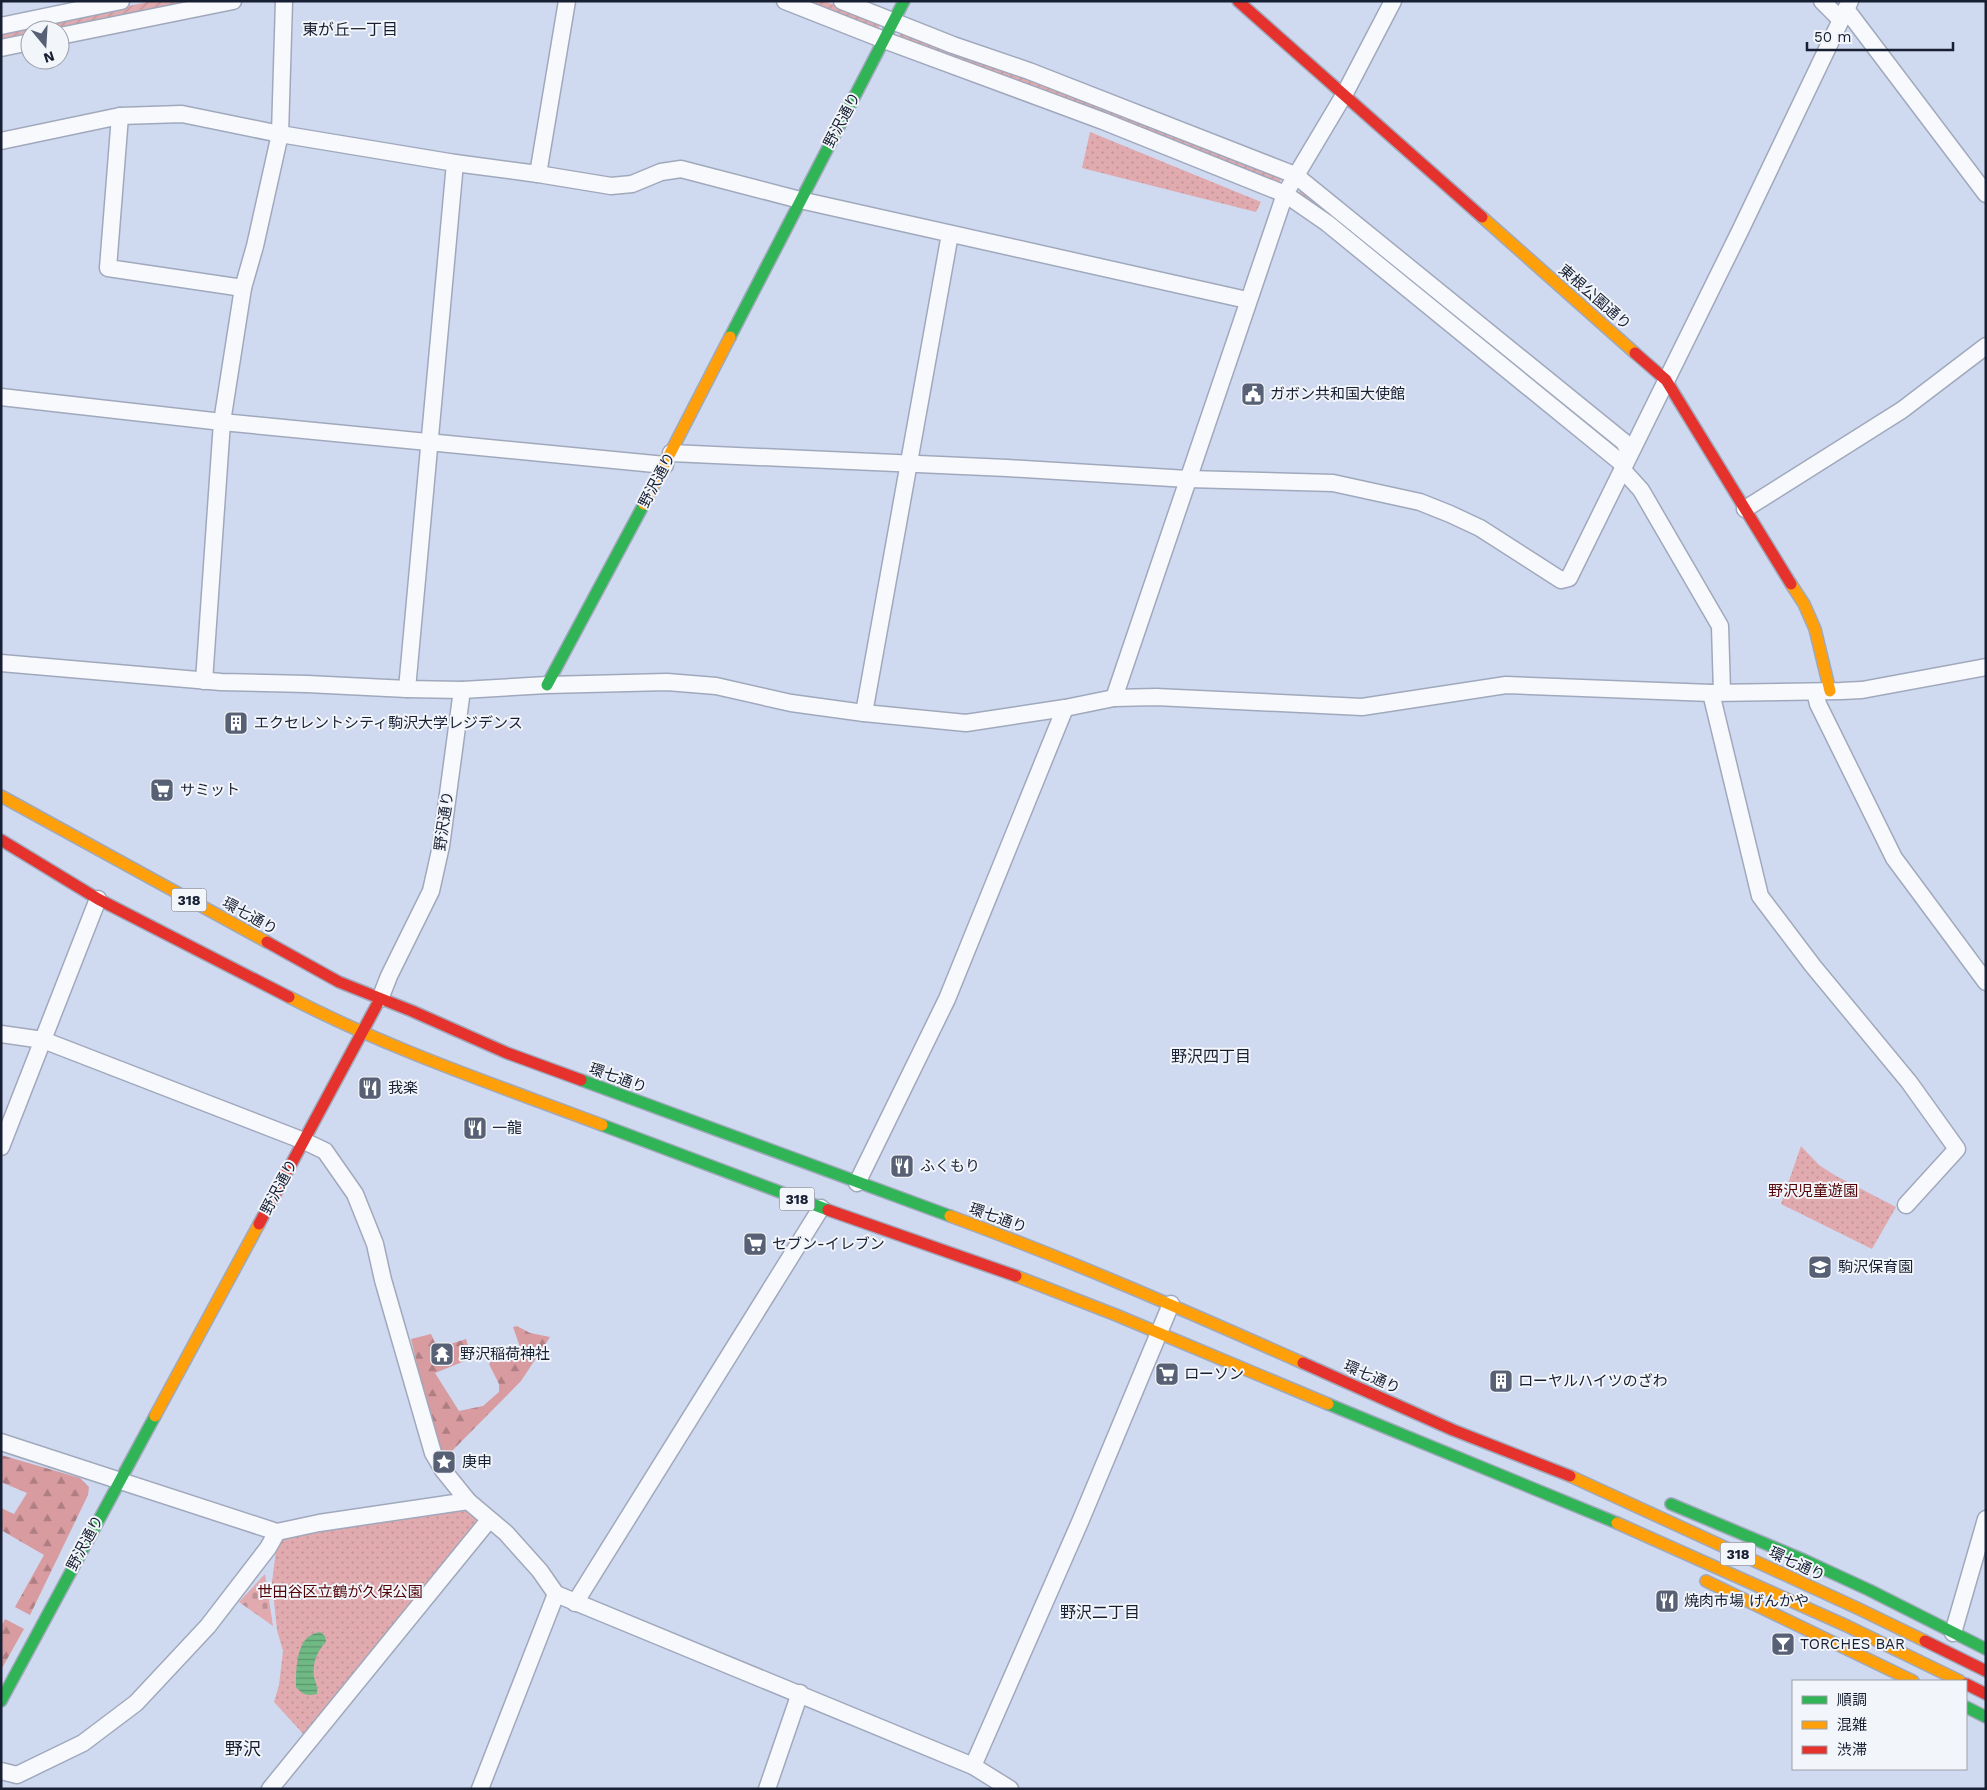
<svg xmlns="http://www.w3.org/2000/svg" width="1987" height="1790" font-family="'Work Sans','Noto Sans JP',sans-serif">
<style>
.forest{fill:url(#forest-firs)}
.cemetery{fill:url(#cemetery-stones)}
.park{fill:url(#park-dots)}
.garden{fill:url(#garden-furrows)}
.water{fill:url(#water-rules)}
.lines{fill:none;stroke-linecap:round;stroke-linejoin:round}
.street-casing{stroke:#a0a9bc;stroke-width:19}
.fast-casing{stroke:#a0a9bc;stroke-width:14}
.slow-casing{stroke:#a0a9bc;stroke-width:14}
.jam-casing{stroke:#a0a9bc;stroke-width:14}
.street{stroke:#f8f9fd;stroke-width:16}
.fast{stroke:#30b455;stroke-width:11}
.slow{stroke:#ff9f0a;stroke-width:11}
.jam{stroke:#e5322d;stroke-width:11}
.labels{text-anchor:middle;dominant-baseline:central;stroke-width:4;stroke-linejoin:round;paint-order:stroke}
.shield{fill:#f2f5fa;stroke:#595f6e;stroke-width:1}
.shield-label{font-size:14px;font-weight:bold;fill:#171f32}
.street-label{font-size:15px;fill:#171f32;stroke:#f2f5fa}
.poi-label{font-size:15px;fill:#171f32;stroke:#f2f5fa;text-anchor:start}
.park-label{font-size:15px;fill:#520306;stroke:#f2f5fa}
.neighbourhood-label{font-size:16px;fill:#171f32;stroke:#f2f5fa}
.quarter-label{font-size:18px;fill:#171f32;stroke:#f2f5fa}
</style>
<defs>
<pattern id="forest-firs" width="22" height="20" patternUnits="userSpaceOnUse" patternTransform="scale(1.25)"><rect width="22" height="20" fill="#d89ba0"/><path d="M5 1l3.5 6h-7zM16 11l3.5 6h-7z" fill="#ae7e83"/></pattern>
<pattern id="cemetery-stones" width="16" height="16" patternUnits="userSpaceOnUse" patternTransform="scale(1.25)"><rect width="16" height="16" fill="#e0aaaf"/><path d="M2 7V4a2 2 0 0 1 4 0v3zM10 15v-3a2 2 0 0 1 4 0v3z" fill="#bf9297"/></pattern>
<pattern id="park-dots" width="8" height="8" patternUnits="userSpaceOnUse" patternTransform="scale(1.25)"><rect width="8" height="8" fill="#e0aaaf"/><path d="M2 2h.1M6 6h.1" fill="none" stroke="#bf9297" stroke-width="1.8" stroke-linecap="round"/></pattern>
<pattern id="garden-furrows" width="10" height="10" patternUnits="userSpaceOnUse" patternTransform="scale(1.25)"><rect width="10" height="10" fill="#e0aaaf"/><path d="M-1 1l2-2M0 10L10 0M9 11l2-2" fill="none" stroke="#bf9297"/></pattern>
<pattern id="water-rules" width="6" height="5" patternUnits="userSpaceOnUse" patternTransform="scale(1.25)"><rect width="6" height="5" fill="#70b985"/><path d="M0 2.5h6" fill="none" stroke="#5b966d"/></pattern>
</defs>
<rect width="100%" height="100%" fill="#cfd9f0"/>
<g class="forest">
<polygon points="517,1326 530,1333 550,1337 521,1381 448,1455 443,1454 434,1437 411,1339 431,1334 438,1348 466,1339 472,1358 435,1373 459,1411 483,1406 499,1392 499,1384 489,1364 492,1360 520,1347 513,1327"/>
<polygon points="1,1455 80,1478 89,1487 88,1495 30,1615 15,1607 44,1555 1,1530 1,1508 14,1514 27,1493 1,1482"/>
<polygon points="5,1619 24,1629 1,1670 1,1627"/>
</g>
<polygon class="cemetery" points="265,1574 273,1626 239,1602"/>
<g class="park">
<polygon points="1090,132 1261,202 1256,212 1082,168"/>
<polygon points="1801,1146 1819,1165 1836,1176 1896,1207 1872,1249 1781,1204"/>
<polygon points="463,1507 483,1521 307,1738 274,1702 279,1685 283,1651 277,1630 272,1582 278,1534"/>
</g>
<g class="garden">
<polygon points="153,1 199,1 59,30 30,30 30,36 1,42 1,32"/>
<polygon points="800,1 824,1 880,23 878,32"/>
<polygon points="901,30 1010,70 1282,178 1278,185 898,40"/>
<polygon points="1301,189 1619,443 1618,452 1297,196"/>
</g>
<path class="water" d="M320,1632L325,1636L326,1642C317,1651 312,1664 314,1677C316,1684 318,1687 317,1694C307,1696 303,1695 296,1687C296,1667 296,1635 320,1632Z"/>
<g class="lines">
<g class="street-casing">
<g id="street">
<polyline points="785,1 884,40 1103,121 1285,194 1327,223 1624,465"/>
<polyline points="842,1 953,45 1029,71 1295,175 1624,442 1629,452"/>
<polyline points="1822,1 1841,20"/>
<polyline points="1846,9 1986,194"/>
<polyline points="1,26 121,1"/>
<polyline points="60,36 233,1"/>
<polyline points="1,48 30,42"/>
<polyline points="120,116 108,268 243,288"/>
<polyline points="1,141 120,116 182,114 280,134 455,163 538,174 611,186 632,184 661,172 681,169 800,200 1247,300"/>
<polyline points="538,174 567,1"/>
<polyline points="1,397 222,422 665,465"/>
<polyline points="671,453 1007,468 1188,479 1333,483 1420,502 1450,514 1480,528 1561,580 1569,578 1740,231 1850,1"/>
<polyline points="1622,469 1641,490 1720,626 1722,692"/>
<polyline points="1745,509 1902,410 1986,346"/>
<polyline points="1,663 221,682 307,684 407,689 462,690 547,685 667,682 716,686 791,703 864,713 966,723 1065,708 1114,698 1156,697 1362,707 1506,685 1711,693 1841,691 1862,690 1986,667"/>
<polyline points="204,681 222,422 243,288 255,246 280,134 284,1"/>
<polyline points="407,689 455,163"/>
<polyline points="1815,692 1818,704 1894,858 1986,982"/>
<polyline points="1711,693 1760,896 1813,966 1909,1082 1957,1149 1906,1205"/>
<polyline points="1114,698 1285,194 1344,95 1393,1"/>
<polyline points="864,713 950,234"/>
<polyline points="380,999 389,976 431,891 441,846 462,690"/>
<polyline points="1,1034 43,1040 304,1141 325,1151 355,1194 375,1244 383,1280 433,1453 443,1470 468,1501 506,1533 540,1571 556,1594 973,1766 1010,1789"/>
<polyline points="1,1147 98,899"/>
<polyline points="857,1183 947,999 1065,708"/>
<polyline points="1,1442 277,1532 319,1523 468,1501"/>
<polyline points="575,1603 821,1208"/>
<polyline points="1953,1633 1986,1519"/>
<polyline points="973,1766 1080,1522 1171,1304"/>
<polyline points="1,1771 17,1775 83,1743 136,1703 208,1626 268,1548 277,1532"/>
<polyline points="270,1789 489,1520"/>
<polyline points="480,1789 556,1594"/>
<polyline points="767,1789 800,1693"/>
</g>
</g>
<g class="fast-casing">
<g id="fast">
<polyline points="730,337 904,1"/>
<polyline points="547,685 644,504"/>
<polyline points="581,1080 950,1216"/>
<polyline points="602,1125 828,1210"/>
<polyline points="1328,1404 1617,1523"/>
<polyline points="1671,1504 1804,1560 1869,1590 1986,1649"/>
<polyline points="1,1701 155,1416"/>
<polyline points="1966,1707 1986,1717"/>
</g>
</g>
<g class="slow-casing">
<g id="slow">
<polyline points="1482,217 1635,353"/>
<polyline points="644,504 730,337"/>
<polyline points="1791,584 1804,604 1815,629 1830,691"/>
<polyline points="1,796 267,942"/>
<path d="M289,997C389,1049 496,1085 602,1125"/>
<path d="M950,1216C1070,1260 1186,1311 1303,1363"/>
<polyline points="1016,1276 1116,1315 1328,1404"/>
<polyline points="155,1416 259,1224"/>
<polyline points="1570,1476 1857,1608 1925,1641"/>
<polyline points="1617,1523 1847,1626 1960,1681"/>
<polyline points="1706,1581 1913,1681"/>
</g>
</g>
<g class="jam-casing">
<g id="jam">
<polyline points="1238,1 1482,217"/>
<polyline points="1635,353 1666,380 1791,584"/>
<polyline points="1,840 98,899 289,997"/>
<polyline points="267,942 339,982 412,1011 507,1053 581,1080"/>
<polyline points="828,1210 1016,1276"/>
<polyline points="259,1224 380,999"/>
<polyline points="1303,1363 1453,1430 1570,1476"/>
<polyline points="1925,1641 1986,1671"/>
<polyline points="1966,1684 1986,1694"/>
</g>
</g>
<use href="#street" class="street"/>
<use href="#fast" class="fast"/>
<use href="#slow" class="slow"/>
<use href="#jam" class="jam"/>
</g>
<defs>
<g id="civic-square" transform="scale(1.25)"><rect x="-9" y="-9" width="18" height="18" rx="4" fill="#576074" stroke="#f2f5fa"/><path d="M-.6-6.5H3V-4.5H.6V-3L4-1V1h2V6H-6V1h2V-1L-.6-3ZM-1.2 2.5V6h2.4V2.5Z" fill="#fff"/></g>
<g id="building-square" transform="scale(1.25)"><rect x="-9" y="-9" width="18" height="18" rx="4" fill="#576074" stroke="#f2f5fa"/><path d="M-4-6H4V6H1V3H-1V6H-4ZM-2.5-4.3h1.7v1.8h-1.7ZM.8-4.3h1.7v1.8H.8ZM-2.5-1h1.7V.8h-1.7ZM.8-1h1.7V.8H.8Z" fill="#fff"/></g>
<g id="supermarket-square" transform="scale(1.25)"><rect x="-9" y="-9" width="18" height="18" rx="4" fill="#576074" stroke="#f2f5fa"/><path d="M-6-5.5h2.5l.6 2H6L4.5 2H-2.5L-4.4-4H-6ZM-1.5 3.2a1.3 1.3 0 1 0 .1 0ZM3 3.2a1.3 1.3 0 1 0 .1 0Z" fill="#fff"/></g>
<g id="restaurant-square" transform="scale(1.25)"><rect x="-9" y="-9" width="18" height="18" rx="4" fill="#576074" stroke="#f2f5fa"/><path d="M-5-6h1v4h1v-4h1v4h1v-4h1v5L-1.5 .5V6h-2V.5L-5-1ZM5-6V6H3V1.5H1.5Q1.5-4 5-6Z" fill="#fff"/></g>
<g id="school-square" transform="scale(1.25)"><rect x="-9" y="-9" width="18" height="18" rx="4" fill="#576074" stroke="#f2f5fa"/><path d="M0-5L7-2L0 1L-7-2ZM-4 1L0 2.5L4 1V4Q0 6-4 4Z" fill="#fff"/></g>
<g id="temple-square" transform="scale(1.25)"><rect x="-9" y="-9" width="18" height="18" rx="4" fill="#576074" stroke="#f2f5fa"/><path d="M0-6L5-2H3V0L6.5 2.5H4V6H1.5V3h-3V6H-4V2.5H-6.5L-3 0V-2H-5Z" fill="#fff"/></g>
<g id="sight-square" transform="scale(1.25)"><rect x="-9" y="-9" width="18" height="18" rx="4" fill="#576074" stroke="#f2f5fa"/><path d="M0-6L1.8-2.2L6-1.7L2.9 1.2L3.7 5.4L0 3.3L-3.7 5.4L-2.9 1.2L-6-1.7L-1.8-2.2Z" fill="#fff"/></g>
<g id="bar-square" transform="scale(1.25)"><rect x="-9" y="-9" width="18" height="18" rx="4" fill="#576074" stroke="#f2f5fa"/><path d="M-6-5H6L.8 .8V4.5H3.5V6h-7V4.5H-.8V.8Z" fill="#fff"/></g>
</defs>
<g fill-rule="evenodd">
<use href="#civic-square" x="1253" y="394"/>
<use href="#building-square" x="236" y="723"/>
<use href="#supermarket-square" x="162" y="790"/>
<use href="#restaurant-square" x="370" y="1088"/>
<use href="#restaurant-square" x="475" y="1128"/>
<use href="#restaurant-square" x="902" y="1166"/>
<use href="#supermarket-square" x="755" y="1244"/>
<use href="#school-square" x="1820" y="1267"/>
<use href="#temple-square" x="442" y="1354"/>
<use href="#supermarket-square" x="1167" y="1374"/>
<use href="#building-square" x="1501" y="1381"/>
<use href="#sight-square" x="444" y="1462"/>
<use href="#restaurant-square" x="1667" y="1601"/>
<use href="#bar-square" x="1783" y="1644"/>
</g>
<g class="labels">
<g class="shield">
<rect x="171.5" y="888.5" width="35" height="23" rx="4"/>
<rect x="779.5" y="1187.5" width="35" height="23" rx="4"/>
<rect x="1720.5" y="1542.5" width="35" height="23" rx="4"/>
</g>
<g class="shield-label">
<text x="189" y="900">318</text>
<text x="797" y="1199">318</text>
<text x="1738" y="1554">318</text>
</g>
<g class="street-label">
<text transform="translate(842 120) rotate(-62)">野沢通り</text>
<text transform="translate(1595 297) rotate(41)">東根公園通り</text>
<text transform="translate(657 480) rotate(-62)">野沢通り</text>
<text transform="translate(444 821) rotate(-82)">野沢通り</text>
<text transform="translate(250 916) rotate(29)">環七通り</text>
<text transform="translate(618 1078) rotate(20)">環七通り</text>
<text transform="translate(279 1187) rotate(-62)">野沢通り</text>
<text transform="translate(998 1218) rotate(20)">環七通り</text>
<text transform="translate(1372 1377) rotate(24)">環七通り</text>
<text transform="translate(85 1543) rotate(-62)">野沢通り</text>
<text transform="translate(1797 1564) rotate(25)">環七通り</text>
</g>
<g class="poi-label">
<text x="1270" y="394">ガボン共和国大使館</text>
<text x="254" y="723">エクセレントシティ駒沢大学レジデンス</text>
<text x="180" y="790">サミット</text>
<text x="388" y="1088">我楽</text>
<text x="492" y="1128">一龍</text>
<text x="920" y="1166">ふくもり</text>
<text x="772" y="1244">セブン-イレブン</text>
<text x="1838" y="1267">駒沢保育園</text>
<text x="460" y="1354">野沢稲荷神社</text>
<text x="1184" y="1374">ローソン</text>
<text x="1518" y="1381">ローヤルハイツのざわ</text>
<text x="462" y="1462">庚申</text>
<text x="1684" y="1601">焼肉市場 げんかや</text>
<text x="1800" y="1644">TORCHES BAR</text>
</g>
<g class="park-label">
<text x="1813" y="1191">野沢児童遊園</text>
<text x="340" y="1592">世田谷区立鶴が久保公園</text>
</g>
<g class="neighbourhood-label">
<text x="350" y="29">東が丘一丁目</text>
<text x="1211" y="1056">野沢四丁目</text>
<text x="1100" y="1612">野沢二丁目</text>
</g>
<g class="quarter-label">
<text x="243" y="1748">野沢</text>
</g>
</g>
<rect width="1987" height="1790" fill="none" stroke="#171f32" stroke-width="5"/>
<rect x="1792" y="1680" width="175" height="90" fill="#f2f5fa" stroke="#9a9faa"/>
<rect x="1802" y="1696" width="25" height="8" fill="#30b455" stroke="#9a9faa"/>
<text x="1837" y="1705" font-size="15" fill="#171f32">順調</text>
<rect x="1802" y="1721" width="25" height="8" fill="#ff9f0a" stroke="#9a9faa"/>
<text x="1837" y="1730" font-size="15" fill="#171f32">混雑</text>
<rect x="1802" y="1746" width="25" height="8" fill="#e5322d" stroke="#9a9faa"/>
<text x="1837" y="1755" font-size="15" fill="#171f32">渋滞</text>
<g transform="translate(45 45) rotate(162)"><circle r="24" fill="#f2f5fa" stroke="#9a9faa"/>
<path d="M0-4L9 19L0 12L-9 19Z" fill="#576074"/>
<text y="-8" font-size="14" font-weight="bold" text-anchor="middle" fill="#171f32">N</text>
</g>
<path d="M1807 42v8h146v-8" fill="none" stroke="#171f32" stroke-width="2.5"/>
<text x="1814" y="42" font-size="15" fill="#171f32" stroke="#f2f5fa" stroke-width="4" paint-order="stroke">50 m</text>
</svg>
